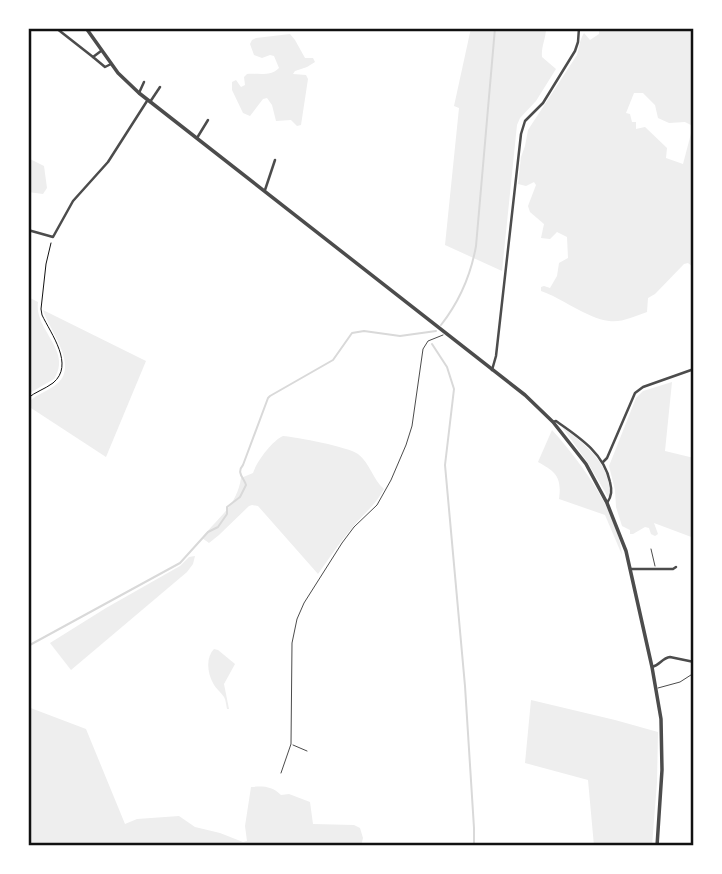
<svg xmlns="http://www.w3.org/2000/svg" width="722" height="874" font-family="'Roboto Condensed',sans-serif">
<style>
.green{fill:#eee;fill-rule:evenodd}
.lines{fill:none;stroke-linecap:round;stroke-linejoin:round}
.stream{stroke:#d9d9d9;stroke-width:2}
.path{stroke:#111;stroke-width:1}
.service{stroke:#4c4c4c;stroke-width:1}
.minor{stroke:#4c4c4c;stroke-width:2.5}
.tertiary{stroke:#4c4c4c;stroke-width:3.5}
.neatline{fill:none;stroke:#111;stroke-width:2.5}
</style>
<rect width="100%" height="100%" fill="#fff"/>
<g class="green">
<path d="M471,28H546C546,39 541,46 542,57L556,69L536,101L520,118L517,125L502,271L445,245L459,108L454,106Z"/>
<path d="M599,28H694V272L692,266L688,263L684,264L655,294L648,298L647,312C635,316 621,323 609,321C586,318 562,298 541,291V287L544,286L550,288L557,276L559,263L568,258L567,237L557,232L550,239L541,238L544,224L530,212L528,206L536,185L534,182L526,186L518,184L521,157L525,146L528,130L577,55C579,48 580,39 584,33L590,40L599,34ZM634,93H643L655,105L658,118L669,123L685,122L693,126L683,164L666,158L667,148L645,127L636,129V122H632L630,114L626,113Z"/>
<path d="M290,34L295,40L305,58H313L315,62L307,67L295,71L293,74L306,75L308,79L301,125L297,126L291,120L276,121L272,105L267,98L263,99L250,116L243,113L232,90V82L236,80L241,87L245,85L244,77L247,74C259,73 270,77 279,68L274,56L270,55L262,58L254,55L250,44L252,40L256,38Z"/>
<polygon points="28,158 44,166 47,188 43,194 28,192"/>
<path d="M28,297L38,302C34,330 73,351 54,379L28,394Z"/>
<path d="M43,310L146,361L106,457L31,408L29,402C38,393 49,391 58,383C79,365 48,328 43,310Z"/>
<polygon points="672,382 665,451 694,458 694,538 654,523 658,534 655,536 651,534 649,528 645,527 633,534 630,534 630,530 622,526 616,507 615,490 609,466 636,398 643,391"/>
<path d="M562,427C585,444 610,463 610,495L608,497L588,463Z"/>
<path d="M552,430C580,461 618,512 622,555L605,515L559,499C562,477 556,472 538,462Z"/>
<path d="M283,436C296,437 349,447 358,454C370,463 373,480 384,489C375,506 363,514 352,528C339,543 329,559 318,574L258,506L252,505L249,506L219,535L209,543L202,538C218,517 237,506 241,478L253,473C257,461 272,441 283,436Z"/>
<polygon points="195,556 193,564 187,572 71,670 50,643 106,608 180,566 189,557"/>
<path d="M214,649L218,650L235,664L224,684L229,709H227C226,705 226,700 224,697C221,692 215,688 213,683C207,672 206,657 214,649Z"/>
<polygon points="531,700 615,720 658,732 657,782 652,846 594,846 588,780 525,763"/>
<path d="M28,707L86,729L125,824L137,819L179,816L195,827L220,833L243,842L247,841L245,826L251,787C263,786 272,786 281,795L289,794L310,802L313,824L354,825L360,828L363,838L361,846H28Z"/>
</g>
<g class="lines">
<g class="stream">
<path d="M441,325C459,302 471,274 476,246L495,28"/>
<polyline points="432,344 447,367 454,389 445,465 465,686 474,828 474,846"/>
<path d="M28,646L180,563L208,532L218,527L227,514V507L240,497L246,485C244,478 236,473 243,465L268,398L270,396L333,360L352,333L364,331L400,336L436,331"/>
</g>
<path class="path" d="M28,398C35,392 45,389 53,383C75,365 51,334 42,315L41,309L46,264L51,243"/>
<g class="service">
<polyline points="651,549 655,566"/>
<polyline points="658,688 680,682 694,673"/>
<polyline points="293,745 307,751"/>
<polyline points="281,773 291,744 292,643 297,619 304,603 342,543 354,527 377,505 391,480 406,445 412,426 423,349 428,341 443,335"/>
</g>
<g class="minor">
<polyline points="56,28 93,57"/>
<polyline points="28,34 31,28"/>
<polyline points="101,51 93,57 105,67 111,64"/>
<polyline points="139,93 144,82"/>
<polyline points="150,102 160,87"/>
<polyline points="197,138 208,120"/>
<polyline points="265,190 275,160"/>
<polyline points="28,230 53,237 73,201 108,162 147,101"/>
<polyline points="492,370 496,356 521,134 525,121 543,103 575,51 578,42 579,28"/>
<path d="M553,422L556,421C579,437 604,453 610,482C612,490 612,496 607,503"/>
<polyline points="603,462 607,458 635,393 643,387 694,369"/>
<polyline points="631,569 673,569 676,567"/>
<path d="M652,667C660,665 662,658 670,657L694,662"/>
</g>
<polyline class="tertiary" points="86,28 118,73 139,93 525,395 553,422 586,464 607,503 626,551 652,667 661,719 662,770 657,846"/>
</g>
<rect width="722" height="874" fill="none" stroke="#ffffff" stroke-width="60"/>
<rect x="30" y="30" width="662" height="814" class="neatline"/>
</svg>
